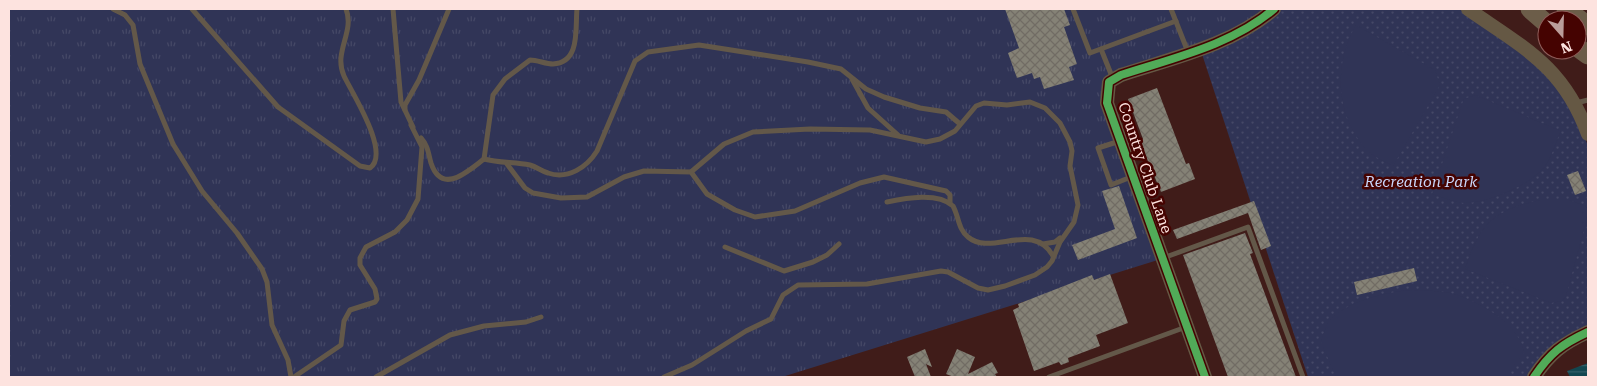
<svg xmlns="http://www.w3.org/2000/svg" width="1597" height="386" font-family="'Roboto Serif',serif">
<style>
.grass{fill:url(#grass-tufts)}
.park{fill:url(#park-dots)}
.pitch{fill:#303456}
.water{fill:url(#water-rules)}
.building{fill:url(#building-cross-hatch)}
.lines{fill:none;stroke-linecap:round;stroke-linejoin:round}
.lane{stroke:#635849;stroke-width:5}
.secondary{stroke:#655844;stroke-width:14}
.highway{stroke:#6c5d49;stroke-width:19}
.cycleway-casing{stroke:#450301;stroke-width:11}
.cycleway{stroke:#51ab58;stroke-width:8}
.labels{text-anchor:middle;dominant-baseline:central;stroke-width:5;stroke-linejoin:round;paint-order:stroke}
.street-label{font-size:15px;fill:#fde3df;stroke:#450301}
.park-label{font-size:15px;font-style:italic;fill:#c9d6fa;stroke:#450301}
</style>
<defs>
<pattern id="grass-tufts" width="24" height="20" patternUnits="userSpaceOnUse" patternTransform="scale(1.25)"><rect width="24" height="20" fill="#303456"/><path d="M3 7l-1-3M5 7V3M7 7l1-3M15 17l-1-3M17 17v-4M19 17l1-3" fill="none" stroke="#454866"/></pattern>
<pattern id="park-dots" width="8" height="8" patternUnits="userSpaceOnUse" patternTransform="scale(1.25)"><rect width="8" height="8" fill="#303456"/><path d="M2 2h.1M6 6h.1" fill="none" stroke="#454866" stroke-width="1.8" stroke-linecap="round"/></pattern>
<pattern id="water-rules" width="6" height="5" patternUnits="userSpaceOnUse" patternTransform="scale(1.25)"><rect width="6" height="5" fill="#124750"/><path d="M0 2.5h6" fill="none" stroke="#356169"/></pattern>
<pattern id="building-cross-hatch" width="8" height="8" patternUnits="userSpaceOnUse" patternTransform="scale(1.25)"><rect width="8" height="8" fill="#858276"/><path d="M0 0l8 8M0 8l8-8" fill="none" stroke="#716c64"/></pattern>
</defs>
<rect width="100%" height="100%" fill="#401c19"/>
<polygon class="grass" points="9,9 1271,9 1263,18 1109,87 1161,259 782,377 9,377"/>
<polygon class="park" points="1271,9 1469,9 1538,59 1574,108 1588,146 1588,330 1529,377 1308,377 1200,48"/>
<g class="pitch">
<path d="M1356,25L1435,70L1440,85L1393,166C1383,161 1371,155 1364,147C1335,112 1334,63 1356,25Z"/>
<path d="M1475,95L1561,131C1556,141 1553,154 1547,163C1534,184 1490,202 1466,203C1455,203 1443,197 1432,194L1462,104L1464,99Z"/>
<path d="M1540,200H1569L1588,207V215L1566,296L1562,301L1551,303L1465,269C1480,223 1493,211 1540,200Z"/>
<path d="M1413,290C1427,291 1446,290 1460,296C1484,305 1520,325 1524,353L1504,377H1336L1321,342C1323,336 1325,328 1328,323C1342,302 1389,291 1413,290Z"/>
</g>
<polygon class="water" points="1588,363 1588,377 1570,377 1567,371"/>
<g class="building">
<polygon points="1005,9 1064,9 1070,25 1064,27 1077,64 1069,67 1074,80 1044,89 1040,77 1034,79 1032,73 1017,78 1008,53 1019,48"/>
<polygon points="1157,88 1186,164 1189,163 1195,179 1161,192 1140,142 1143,139 1128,99"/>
<polygon points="1578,171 1586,191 1575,195 1567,175"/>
<polygon points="1119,186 1137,238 1078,260 1072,245 1115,229 1102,191"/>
<polygon points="1254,201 1271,246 1261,250 1248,213 1177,239 1173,230"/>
<polygon points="1245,233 1253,253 1250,254 1296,377 1228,377 1183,255"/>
<polygon points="1414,268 1417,281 1357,295 1354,282"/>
<polygon points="1110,274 1128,323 1096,335 1100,346 1068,358 1069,362 1061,365 1059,362 1034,371 1013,310 1019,307 1018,304 1092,275 1094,280"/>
<polygon points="925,349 932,367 926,364 931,377 915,377 907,357"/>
<polygon points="957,349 975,357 968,374 992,362 998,373 995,374 997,377 954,377 946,374"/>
</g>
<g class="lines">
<g class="lane">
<polyline points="113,9 125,15 133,25 140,64 173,144 202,191 237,233 262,269 267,282 272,325 288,360 291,377"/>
<path d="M192,9L278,107L360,166L370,168C391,153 352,93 344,76C333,52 355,32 346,9"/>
<polyline points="393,9 401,102 413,127"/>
<polyline points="1073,9 1090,53 1176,21"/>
<polyline points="1171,9 1188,52"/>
<polyline points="1101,49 1113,79"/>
<polyline points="852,79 868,108 898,135"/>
<polyline points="1576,103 1588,100"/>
<polyline points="405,110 405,105 419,80 449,9"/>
<path d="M421,138C428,146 428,152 431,163C442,196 468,171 484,159"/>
<polyline points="1120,141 1098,148 1111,185 1131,177"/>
<path d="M484,159C499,163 515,162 530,165C537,167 541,171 548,173C568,180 587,167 597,151L635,61L648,52L699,45L808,62L841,69L866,89L884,97L920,108L946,112L960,124"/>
<path d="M484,159L493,95L505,79L530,60C538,60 545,64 553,64C581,63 575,27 577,9"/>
<polyline points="507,164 525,188 533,193 561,198 587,197 624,177 644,171 691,172 707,194 735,210 755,217 795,211 860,183 884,177 946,191 950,195 950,203"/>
<path d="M887,202C906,198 938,192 953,206C959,217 958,229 968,237C991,257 1033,220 1053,256"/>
<polyline points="1043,244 1055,242 1060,238"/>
<polyline points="725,247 784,271 813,262 827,255 839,244"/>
<polyline points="1163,258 1248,227 1303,377"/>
<polyline points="294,377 341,345 344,321 350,310 375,302 377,299 375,289 360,265 360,258 366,247 395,232 407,220 418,199 422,147 411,125"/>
<polyline points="376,377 450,335 484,326 526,322 541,317"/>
<polyline points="664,377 692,365 746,331 771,319 783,295 798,285 867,284 941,271 948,272 978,288 988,290 1005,286 1035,275 1047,267 1052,261 1060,242 1074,222 1078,205 1070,166 1072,151 1070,142 1060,123 1045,108 1030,102 1007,105 984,103 976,106 955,131 940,139 926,142 870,130 810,129 753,132 724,144 691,172"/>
<polyline points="1049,377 1186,327"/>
</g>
<g class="secondary">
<path d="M1468,9C1524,48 1563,66 1588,134"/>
<path d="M1205,377L1107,103L1109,82L1121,75C1173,58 1232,45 1274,9"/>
<path d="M1534,377C1550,353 1562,344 1588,332"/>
</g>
<g class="highway">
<polyline points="1530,9 1547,24"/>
<polyline points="1566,9 1588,26"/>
<polyline points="1577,47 1588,55"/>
</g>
<g class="cycleway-casing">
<g id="cycleway">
<path d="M1205,377L1107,103L1109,82L1121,75C1173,58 1232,45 1274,9"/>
<path d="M1534,377C1550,353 1562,344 1588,332"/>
</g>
</g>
<use href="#cycleway" class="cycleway"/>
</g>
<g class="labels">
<g class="street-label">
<text transform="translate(1145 168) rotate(71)">Country Club Lane</text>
</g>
<g class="park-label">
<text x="1421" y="182">Recreation Park</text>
</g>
</g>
<rect width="1597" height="386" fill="none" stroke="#fde3df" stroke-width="20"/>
<g transform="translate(1562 35) rotate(160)"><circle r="24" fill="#450301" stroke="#8f5d5a"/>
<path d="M0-4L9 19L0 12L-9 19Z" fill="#bb9d9a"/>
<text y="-8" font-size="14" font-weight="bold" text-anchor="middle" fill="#fde3df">N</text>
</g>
</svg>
